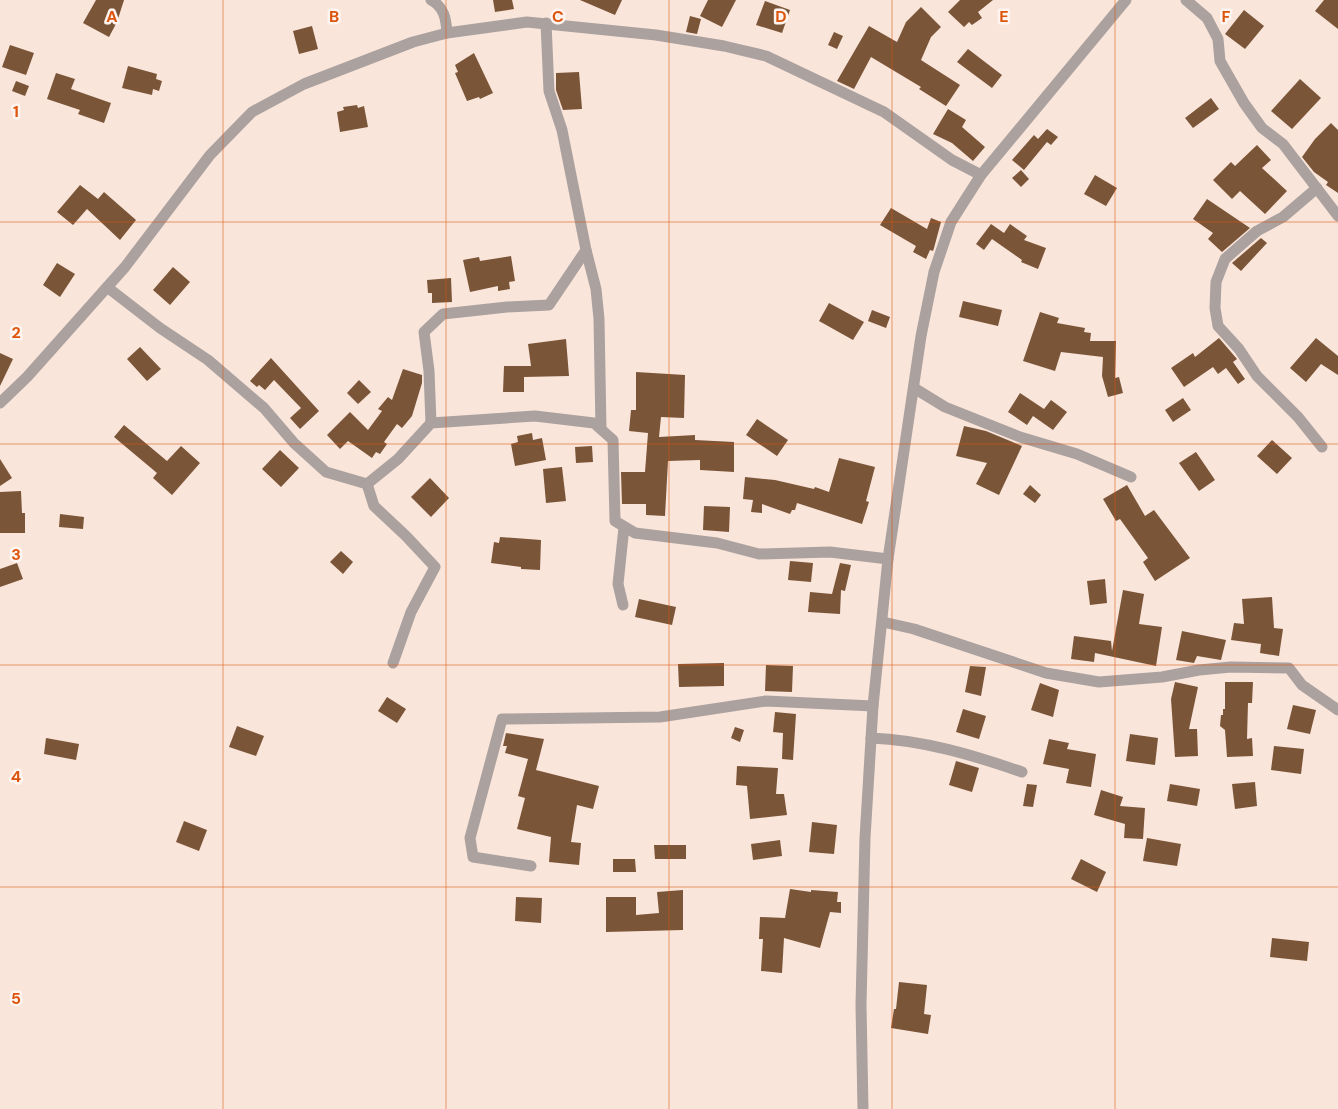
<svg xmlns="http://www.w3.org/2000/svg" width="1338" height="1109" font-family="'DM Sans',sans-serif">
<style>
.building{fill:#7b5538}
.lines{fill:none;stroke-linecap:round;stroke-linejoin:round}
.street{stroke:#aba19f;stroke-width:11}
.grid{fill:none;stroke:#dd550c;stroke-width:1;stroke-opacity:0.55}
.grid-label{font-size:16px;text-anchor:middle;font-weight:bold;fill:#dd550c;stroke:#fef5f1;stroke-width:5;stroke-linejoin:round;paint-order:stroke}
</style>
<rect width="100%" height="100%" fill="#fae5da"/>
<g class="building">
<polygon points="96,0 124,0 117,22 109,37 83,23"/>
<polygon points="493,0 512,0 514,9 495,12"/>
<polygon points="580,0 622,0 615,15"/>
<polygon points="708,0 736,0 722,27 700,16"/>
<polygon points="960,0 993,0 978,12 982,18 972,25 969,22 964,27 948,12"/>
<polygon points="1324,0 1338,0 1338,29 1315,11"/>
<polygon points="765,1 790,10 782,33 756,25"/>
<polygon points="921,7 941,27 931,37 921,60 960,85 946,106 919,89 921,87 871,57 854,89 837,81 869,26 897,42 906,22"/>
<polygon points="1244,10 1264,26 1245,49 1225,34"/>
<polygon points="690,16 701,19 697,34 686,32"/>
<polygon points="312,26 318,49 299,54 293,31"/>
<polygon points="834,32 843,36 837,49 828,45"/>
<polygon points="10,45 34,53 26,75 2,67"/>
<polygon points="968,49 1002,75 992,88 957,62"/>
<polygon points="474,53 493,93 480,99 479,97 467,101 455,73 458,72 455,65"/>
<polygon points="128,66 157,74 156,79 162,81 159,91 153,89 152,95 122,88"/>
<polygon points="579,72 582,109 563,110 556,90 556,73"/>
<polygon points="56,73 75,79 71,89 111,103 104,123 78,114 80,110 47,99"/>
<polygon points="1300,79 1321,98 1292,129 1271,111"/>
<polygon points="16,81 29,86 25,96 12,91"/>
<polygon points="1211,98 1219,109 1193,128 1185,118"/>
<polygon points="357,105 358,108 364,106 368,127 340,132 337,112 344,110 343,107"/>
<polygon points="948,109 966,120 962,127 985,147 973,161 952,143 933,134"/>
<polygon points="1331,123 1338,130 1338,193 1326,185 1328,182 1314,172 1302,157 1315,139"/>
<polygon points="1047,129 1058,137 1051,145 1047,142 1024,170 1012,160 1034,135 1038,139"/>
<polygon points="1257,145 1271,160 1262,168 1287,191 1265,214 1240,191 1232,199 1213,180 1231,162 1235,166"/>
<polygon points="1021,170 1029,179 1021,187 1012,178"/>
<polygon points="1095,175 1117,188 1106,206 1084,194"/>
<polygon points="80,185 98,199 104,192 136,220 120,240 87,209 73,225 57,212"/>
<polygon points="1207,199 1250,228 1222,252 1208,239 1213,233 1193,219"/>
<polygon points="891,208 927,229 931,218 941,222 934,248 933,251 930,250 926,259 913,252 916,246 880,225"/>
<polygon points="991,224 1004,233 1010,224 1027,236 1024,240 1046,248 1038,269 1021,262 1022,260 992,239 984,250 976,244"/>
<polygon points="1261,238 1267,243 1241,271 1232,263"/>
<polygon points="511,256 515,281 509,282 510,289 498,291 498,286 470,292 463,260 479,257 480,261"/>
<polygon points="57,263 75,274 60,297 43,285"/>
<polygon points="173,267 190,282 170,305 153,290"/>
<polygon points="451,278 452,302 432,303 432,293 428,293 427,280"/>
<polygon points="963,301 1002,310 998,326 959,317"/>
<polygon points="829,303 864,322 853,340 819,321"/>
<polygon points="872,310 890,317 886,328 868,321"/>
<polygon points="1040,312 1059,318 1057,323 1085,328 1084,332 1091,333 1090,341 1116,341 1115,378 1119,377 1123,393 1108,397 1102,376 1103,357 1061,352 1055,371 1023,361"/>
<polygon points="1219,338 1237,359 1233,362 1245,379 1238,384 1226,368 1218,374 1213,367 1184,387 1171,368 1193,353 1195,357"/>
<polygon points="1316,338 1338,356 1338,375 1321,364 1306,382 1290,368"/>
<polygon points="566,339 569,376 524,377 524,392 503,392 504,366 531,366 528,344"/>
<polygon points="140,347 161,369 147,381 127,359"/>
<polygon points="0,353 13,359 0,386"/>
<polygon points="271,358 319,411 300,429 290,418 301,408 274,380 265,390 259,385 257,387 250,381"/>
<polygon points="403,369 422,375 422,383 412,416 402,428 397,424 384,442 387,444 380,454 376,452 372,458 348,441 340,449 327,435 350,412 368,430 382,411 378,409 388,397 392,400"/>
<polygon points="636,372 685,375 684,418 661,417 659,437 695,435 695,440 734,442 734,472 700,470 700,460 668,461 665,516 646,515 646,504 622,504 621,472 645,472 648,433 629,431 631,410 636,410"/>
<polygon points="359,380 371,392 358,404 347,393"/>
<polygon points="1020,393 1044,409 1051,400 1067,412 1053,430 1033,416 1027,425 1008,412"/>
<polygon points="1183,398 1191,410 1173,422 1165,410"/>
<polygon points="757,419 788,440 777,456 746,435"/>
<polygon points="124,425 167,461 181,446 200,463 172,495 153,478 157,473 114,437"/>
<polygon points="964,426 986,431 1022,446 999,495 976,484 987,463 956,456"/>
<polygon points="532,433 533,440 542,438 546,460 515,466 511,444 518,442 517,436"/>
<polygon points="1272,440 1292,458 1277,474 1257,456"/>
<polygon points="592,446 593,462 576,463 575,447"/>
<polygon points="280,450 299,468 281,487 262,469"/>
<polygon points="1196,452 1215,480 1199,491 1179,463"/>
<polygon points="839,458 875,467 866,501 869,502 862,524 797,503 795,510 792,510 790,514 762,504 762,513 751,512 753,500 743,499 745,477 775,480 814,489 815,487 829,492"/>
<polygon points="0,459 12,478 0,486"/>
<polygon points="562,467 566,501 546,503 543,469"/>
<polygon points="430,478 449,498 431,517 411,497"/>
<polygon points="1030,485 1041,495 1035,503 1023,494"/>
<polygon points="1127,485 1145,516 1154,510 1190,558 1155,581 1143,562 1148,558 1120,519 1116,521 1103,499"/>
<polygon points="21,491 22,513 25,513 25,533 0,533 0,492"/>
<polygon points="704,506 730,507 729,532 703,530"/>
<polygon points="60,514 84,517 83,529 59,527"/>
<polygon points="500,537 541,540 540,570 521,569 521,567 491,563 494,542 499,543"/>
<polygon points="341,551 353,562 343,574 330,562"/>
<polygon points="790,561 813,563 811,582 788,580"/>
<polygon points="17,563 23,579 0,587 0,569"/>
<polygon points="840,563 851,565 845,591 841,590 840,614 808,612 810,592 832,594"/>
<polygon points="1105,579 1107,603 1090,605 1087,581"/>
<polygon points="1123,590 1144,594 1139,624 1162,627 1156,666 1095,653 1094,662 1071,659 1074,636 1111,641 1112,651"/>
<polygon points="1272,597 1274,628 1283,629 1279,656 1260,653 1261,644 1231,640 1234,623 1244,624 1242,599"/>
<polygon points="639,599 676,607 672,625 635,617"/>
<polygon points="1182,631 1226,640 1221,660 1197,656 1194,663 1176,660"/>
<polygon points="724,663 724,686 679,687 678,664"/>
<polygon points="766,665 793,666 792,692 765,691"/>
<polygon points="970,666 986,667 981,696 965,692"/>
<polygon points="1175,682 1198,687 1189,729 1197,729 1198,756 1175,757 1171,699"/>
<polygon points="1225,682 1253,682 1252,703 1248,703 1247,739 1252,738 1253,756 1227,757 1225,730 1220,726 1221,715 1223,715 1223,709 1225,709"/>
<polygon points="1040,683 1059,690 1053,717 1031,710"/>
<polygon points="387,697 406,709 397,723 378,711"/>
<polygon points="1293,705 1316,710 1310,734 1287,729"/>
<polygon points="963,709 986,716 979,739 956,732"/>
<polygon points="775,712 796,714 793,760 782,759 783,733 773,732"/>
<polygon points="237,726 264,736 256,756 229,747"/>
<polygon points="735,727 744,730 740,742 731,738"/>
<polygon points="506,733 544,739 536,770 599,786 593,809 577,805 571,842 581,843 579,865 549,862 551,837 517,829 525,798 518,796 528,759 505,753 507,746 503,746"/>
<polygon points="1130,734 1158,738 1155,765 1126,761"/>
<polygon points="46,738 79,744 76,760 44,754"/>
<polygon points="1049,739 1069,743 1067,749 1096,754 1091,787 1066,783 1069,769 1043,764"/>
<polygon points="1274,746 1304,749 1301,774 1271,770"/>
<polygon points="956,761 979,768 972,792 949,785"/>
<polygon points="737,766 778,768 776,794 784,794 787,815 750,819 747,786 736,785"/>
<polygon points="1255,782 1257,806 1235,809 1232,784"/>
<polygon points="1027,784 1037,785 1033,807 1023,806"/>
<polygon points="1170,784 1200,789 1197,806 1167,801"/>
<polygon points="1101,790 1123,797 1120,806 1145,808 1143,839 1124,838 1125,824 1094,815"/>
<polygon points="184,821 207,830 199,851 176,842"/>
<polygon points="812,822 837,825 834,854 809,852"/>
<polygon points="1147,838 1181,844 1177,866 1143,861"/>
<polygon points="780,840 782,856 753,860 751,844"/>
<polygon points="654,845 686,845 686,859 655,859"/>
<polygon points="613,859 635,859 636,872 613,872"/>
<polygon points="1081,859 1106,872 1097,892 1071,879"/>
<polygon points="790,889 811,892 811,890 838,892 837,902 841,902 841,913 830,912 820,948 784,938 782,973 761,971 763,939 759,939 760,917 785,918"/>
<polygon points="683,890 683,930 606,932 606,897 636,897 636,915 659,913 657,892"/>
<polygon points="516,897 542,898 541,923 515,921"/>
<polygon points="1272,938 1309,942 1307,961 1270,957"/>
<polygon points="899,982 927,985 924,1014 931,1015 928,1034 891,1028 894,1009 896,1009"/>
</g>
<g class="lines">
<g class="street">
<path d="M431,0C444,7 446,18 447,33"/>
<polyline points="1186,0 1207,18 1218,39 1220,61 1244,103 1262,128 1283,144 1338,216"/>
<polyline points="1317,188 1283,217 1257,231 1225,259 1216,282 1215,308 1218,326 1239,349 1257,376 1298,417 1322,447"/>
<polyline points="586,250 596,289 599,319 601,429"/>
<polyline points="107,287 160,328 208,360 264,408 294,443 326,472 367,484 398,459 431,423 535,416 594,423 613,440 615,521 635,533 717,543 759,554 830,552 888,559"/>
<polyline points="914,388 945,407 1020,437 1077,454 1131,477"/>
<polyline points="0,403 27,377 125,267 210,155 252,112 304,84 413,42 447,33 527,22 656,35 724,46 766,56 884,112 952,160 981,175"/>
<polyline points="431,423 429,371 424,332 443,314 507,307 549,305 586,250 562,130 549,91 546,23"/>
<polyline points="367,484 374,506 406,536 435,567 411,612 393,663"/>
<polyline points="623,605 618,584 624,527"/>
<polyline points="883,622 914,629 1046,673 1099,682 1162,677 1199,670 1231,667 1289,668 1302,685 1338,710"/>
<path d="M871,738C923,740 973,755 1022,772"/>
<polyline points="531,866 473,857 470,838 502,719 660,717 766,701 873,706"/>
<polyline points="863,1109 861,1005 865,838 873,706 888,559 921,336 934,272 951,222 981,175 1126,0"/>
</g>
</g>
<path class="grid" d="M223,0V1109M446,0V1109M669,0V1109M892,0V1109M1115,0V1109M0,222H1338M0,444H1338M0,665H1338M0,887H1338"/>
<g class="grid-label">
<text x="112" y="22">A</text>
<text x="334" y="22">B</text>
<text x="558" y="22">C</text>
<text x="781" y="22">D</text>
<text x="1004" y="22">E</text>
<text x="1226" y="22">F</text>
<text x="16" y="117">1</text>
<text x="16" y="338">2</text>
<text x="16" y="560">3</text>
<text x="16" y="782">4</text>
<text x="16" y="1004">5</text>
</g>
</svg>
